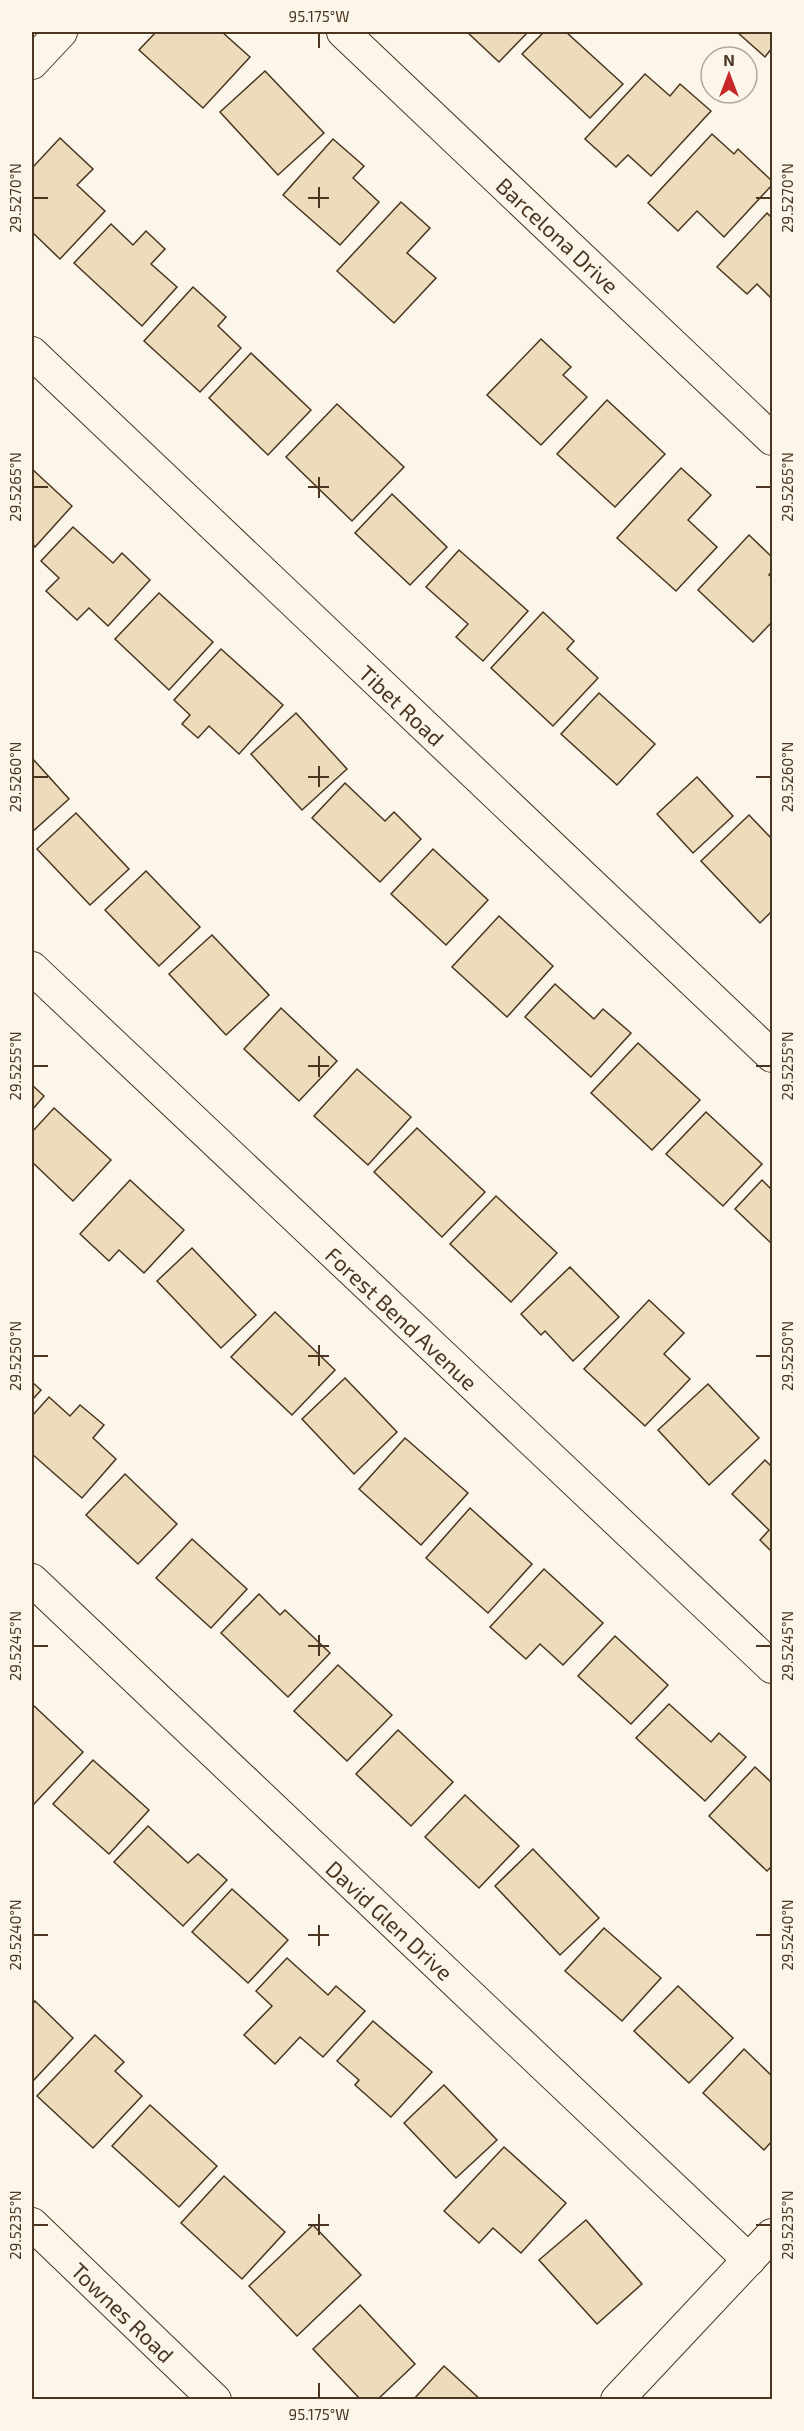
<svg xmlns="http://www.w3.org/2000/svg" width="804" height="2431" font-family="'Exo 2',sans-serif">
<style>
.building{fill:#ecdcbc;stroke:#4a3520;stroke-width:1.5}
.lines{fill:none;stroke-linecap:round;stroke-linejoin:round}
.street-casing{stroke:#4a3520;stroke-width:34}
.street{stroke:#fbf6e9;stroke-width:32}
.ticks{fill:none;stroke:#4a3520;stroke-width:2}
.labels{text-anchor:middle;dominant-baseline:central;stroke-width:4.5;stroke-linejoin:round;paint-order:stroke}
.street-label{font-size:22px;fill:#4a3520;stroke:#fbf6e9}
.neatline{fill:none;stroke:#4a3520;stroke-width:2}
.ticks-label{font-size:15px;text-anchor:middle;fill:#4a3520}
</style>
<rect width="100%" height="100%" fill="#fbf6e9"/>
<g class="building">
<polygon points="156,32 222,32 250,57 203,108 139,50"/>
<polygon points="467,32 528,32 499,62"/>
<polygon points="544,32 566,32 623,84 590,118 522,54"/>
<polygon points="737,32 772,32 772,48 765,57"/>
<polygon points="265,71 324,133 278,175 220,112"/>
<polygon points="645,74 670,96 680,84 711,111 651,176 628,155 616,167 585,139"/>
<polygon points="712,134 734,154 738,149 772,181 772,185 724,237 697,211 678,231 648,203"/>
<polygon points="60,138 93,169 77,185 105,211 60,259 32,232 32,168"/>
<polygon points="333,139 364,166 353,178 379,202 340,245 283,195"/>
<polygon points="401,202 430,228 407,253 436,278 394,323 337,271"/>
<polygon points="767,213 772,218 772,299 757,284 747,294 717,267"/>
<polygon points="111,224 133,245 146,231 165,249 151,264 177,287 142,326 74,263"/>
<polygon points="193,287 226,317 218,326 241,348 200,392 144,341"/>
<polygon points="541,339 571,367 563,375 587,397 541,445 487,395"/>
<polygon points="251,353 311,410 268,455 209,398"/>
<polygon points="607,400 665,454 615,507 557,454"/>
<polygon points="337,404 404,467 352,521 286,457"/>
<polygon points="681,468 711,495 688,520 717,547 676,591 617,538"/>
<polygon points="32,469 72,506 35,547 32,543"/>
<polygon points="392,494 447,547 410,585 355,533"/>
<polygon points="73,527 113,563 122,553 150,580 108,626 89,608 77,620 46,591 59,578 41,561"/>
<polygon points="749,535 772,557 772,571 769,575 772,577 772,622 753,642 698,590"/>
<polygon points="459,550 528,611 483,661 456,637 468,624 426,587"/>
<polygon points="159,593 213,642 169,690 115,639"/>
<polygon points="543,612 574,641 567,649 598,678 553,726 491,668"/>
<polygon points="221,649 283,705 239,754 209,726 198,738 182,724 190,715 174,700"/>
<polygon points="599,693 655,744 617,785 561,734"/>
<polygon points="296,713 347,769 302,810 251,754"/>
<polygon points="32,758 69,799 32,832"/>
<polygon points="697,777 733,816 693,853 657,814"/>
<polygon points="345,783 385,821 394,812 421,839 380,882 312,818"/>
<polygon points="76,813 129,869 90,905 37,849"/>
<polygon points="749,815 772,839 772,911 760,923 701,861"/>
<polygon points="433,849 488,900 446,945 391,894"/>
<polygon points="146,871 200,927 159,966 105,910"/>
<polygon points="499,916 553,966 507,1017 452,967"/>
<polygon points="212,935 269,995 226,1035 169,974"/>
<polygon points="555,984 594,1019 603,1009 631,1033 591,1077 525,1017"/>
<polygon points="281,1008 337,1061 299,1101 244,1049"/>
<polygon points="638,1043 700,1100 652,1150 591,1093"/>
<polygon points="357,1069 411,1117 368,1165 314,1116"/>
<polygon points="32,1085 44,1096 32,1110"/>
<polygon points="54,1108 111,1160 73,1201 32,1162 32,1132"/>
<polygon points="706,1112 762,1164 723,1206 666,1154"/>
<polygon points="417,1128 485,1192 442,1237 374,1172"/>
<polygon points="130,1180 184,1230 144,1273 119,1250 109,1261 80,1234"/>
<polygon points="762,1180 772,1190 772,1244 735,1209"/>
<polygon points="496,1196 557,1253 511,1302 450,1244"/>
<polygon points="192,1248 256,1315 221,1348 157,1281"/>
<polygon points="570,1267 619,1317 573,1361 545,1331 541,1335 521,1314"/>
<polygon points="649,1300 684,1333 664,1354 690,1379 645,1426 584,1369"/>
<polygon points="275,1312 335,1370 292,1415 231,1357"/>
<polygon points="345,1378 397,1432 354,1474 302,1419"/>
<polygon points="32,1382 41,1390 32,1400"/>
<polygon points="708,1384 759,1438 709,1485 658,1430"/>
<polygon points="49,1397 70,1416 80,1405 104,1425 93,1438 116,1459 82,1498 32,1454 32,1416"/>
<polygon points="405,1438 468,1493 421,1545 359,1489"/>
<polygon points="765,1460 772,1467 772,1552 760,1540 769,1530 732,1494"/>
<polygon points="125,1474 177,1524 138,1564 86,1515"/>
<polygon points="470,1508 532,1564 488,1613 426,1558"/>
<polygon points="192,1539 247,1589 211,1628 156,1578"/>
<polygon points="544,1569 603,1623 563,1665 540,1644 526,1659 490,1627"/>
<polygon points="259,1594 280,1615 285,1610 330,1653 288,1697 221,1633"/>
<polygon points="615,1636 668,1685 631,1724 578,1676"/>
<polygon points="338,1665 392,1715 347,1761 294,1711"/>
<polygon points="32,1704 83,1752 34,1804 32,1801"/>
<polygon points="669,1704 711,1742 719,1733 746,1757 705,1801 636,1738"/>
<polygon points="398,1730 453,1782 411,1826 356,1774"/>
<polygon points="93,1760 149,1810 109,1854 53,1804"/>
<polygon points="755,1767 772,1783 772,1866 767,1871 709,1816"/>
<polygon points="465,1795 519,1846 479,1888 425,1837"/>
<polygon points="148,1826 188,1863 198,1854 227,1880 183,1926 114,1862"/>
<polygon points="533,1849 599,1918 560,1955 495,1886"/>
<polygon points="232,1889 288,1940 248,1983 192,1932"/>
<polygon points="604,1928 661,1978 622,2021 565,1971"/>
<polygon points="287,1958 328,1995 336,1986 365,2011 323,2057 300,2037 275,2064 244,2035 272,2006 256,1991"/>
<polygon points="678,1986 733,2038 689,2083 634,2031"/>
<polygon points="35,2001 73,2038 32,2082 32,2005"/>
<polygon points="373,2021 432,2072 391,2117 355,2085 359,2080 337,2061"/>
<polygon points="95,2035 124,2062 115,2071 142,2096 93,2148 37,2096"/>
<polygon points="744,2049 772,2076 772,2141 764,2150 703,2093"/>
<polygon points="444,2085 497,2140 456,2178 404,2123"/>
<polygon points="150,2105 217,2166 179,2207 112,2146"/>
<polygon points="504,2147 566,2203 521,2253 493,2228 479,2243 444,2211"/>
<polygon points="224,2176 285,2232 242,2279 181,2223"/>
<polygon points="586,2220 642,2284 597,2324 539,2260"/>
<polygon points="313,2225 361,2275 297,2336 249,2286"/>
<polygon points="360,2305 415,2364 377,2400 361,2400 313,2349"/>
<polygon points="444,2366 481,2400 413,2400"/>
</g>
<g class="lines">
<g class="street-casing">
<g id="street">
<polyline points="343,32 772,439"/>
<polyline points="32,63 61,32"/>
<polyline points="32,353 772,1056"/>
<polyline points="32,968 772,1667"/>
<polyline points="32,1580 749,2260"/>
<polyline points="32,2224 215,2400"/>
<polyline points="617,2400 772,2235"/>
</g>
</g>
<use href="#street" class="street"/>
</g>
<path class="ticks" d="M319,33V48M319,187V208M33,198H48M308,198H329M756,198H771M319,477V498M33,487H48M308,487H329M756,487H771M319,766V787M33,777H48M308,777H329M756,777H771M319,1056V1077M33,1066H48M308,1066H329M756,1066H771M319,1345V1366M33,1356H48M308,1356H329M756,1356H771M319,1635V1656M33,1646H48M308,1646H329M756,1646H771M319,1925V1946M33,1935H48M308,1935H329M756,1935H771M319,2214V2235M33,2225H48M308,2225H329M756,2225H771M319,2383V2398"/>
<g class="labels">
<g class="street-label">
<text transform="translate(558 235) rotate(43)">Barcelona Drive</text>
<text transform="translate(402 705) rotate(43)">Tibet Road</text>
<text transform="translate(402 1318) rotate(43)">Forest Bend Avenue</text>
<text transform="translate(390 1920) rotate(43)">David Glen Drive</text>
<text transform="translate(123 2312) rotate(44)">Townes Road</text>
</g>
</g>
<rect width="804" height="2431" fill="none" stroke="#fbf6e9" stroke-width="66"/>
<g transform="translate(729 75)"><circle r="28" fill="#fbf6e9" stroke="#b4a999" stroke-width="1.5"/>
<path d="M0-4.5L10 22L0 15L-10 22Z" fill="#c62828"/>
<text y="-9" font-size="16" font-weight="bold" text-anchor="middle" fill="#4a3520">N</text>
</g>
<rect x="33" y="33" width="738" height="2365" class="neatline"/>
<g class="ticks-label">
<text x="319" y="22">95.175°W</text>
<text transform="translate(16 198) rotate(-90)" y="5">29.5270°N</text>
<text transform="translate(788 198) rotate(-90)" y="5">29.5270°N</text>
<text transform="translate(16 487) rotate(-90)" y="5">29.5265°N</text>
<text transform="translate(788 487) rotate(-90)" y="5">29.5265°N</text>
<text transform="translate(16 777) rotate(-90)" y="5">29.5260°N</text>
<text transform="translate(788 777) rotate(-90)" y="5">29.5260°N</text>
<text transform="translate(16 1066) rotate(-90)" y="5">29.5255°N</text>
<text transform="translate(788 1066) rotate(-90)" y="5">29.5255°N</text>
<text transform="translate(16 1356) rotate(-90)" y="5">29.5250°N</text>
<text transform="translate(788 1356) rotate(-90)" y="5">29.5250°N</text>
<text transform="translate(16 1646) rotate(-90)" y="5">29.5245°N</text>
<text transform="translate(788 1646) rotate(-90)" y="5">29.5245°N</text>
<text transform="translate(16 1935) rotate(-90)" y="5">29.5240°N</text>
<text transform="translate(788 1935) rotate(-90)" y="5">29.5240°N</text>
<text transform="translate(16 2225) rotate(-90)" y="5">29.5235°N</text>
<text transform="translate(788 2225) rotate(-90)" y="5">29.5235°N</text>
<text x="319" y="2420">95.175°W</text>
</g>
</svg>
